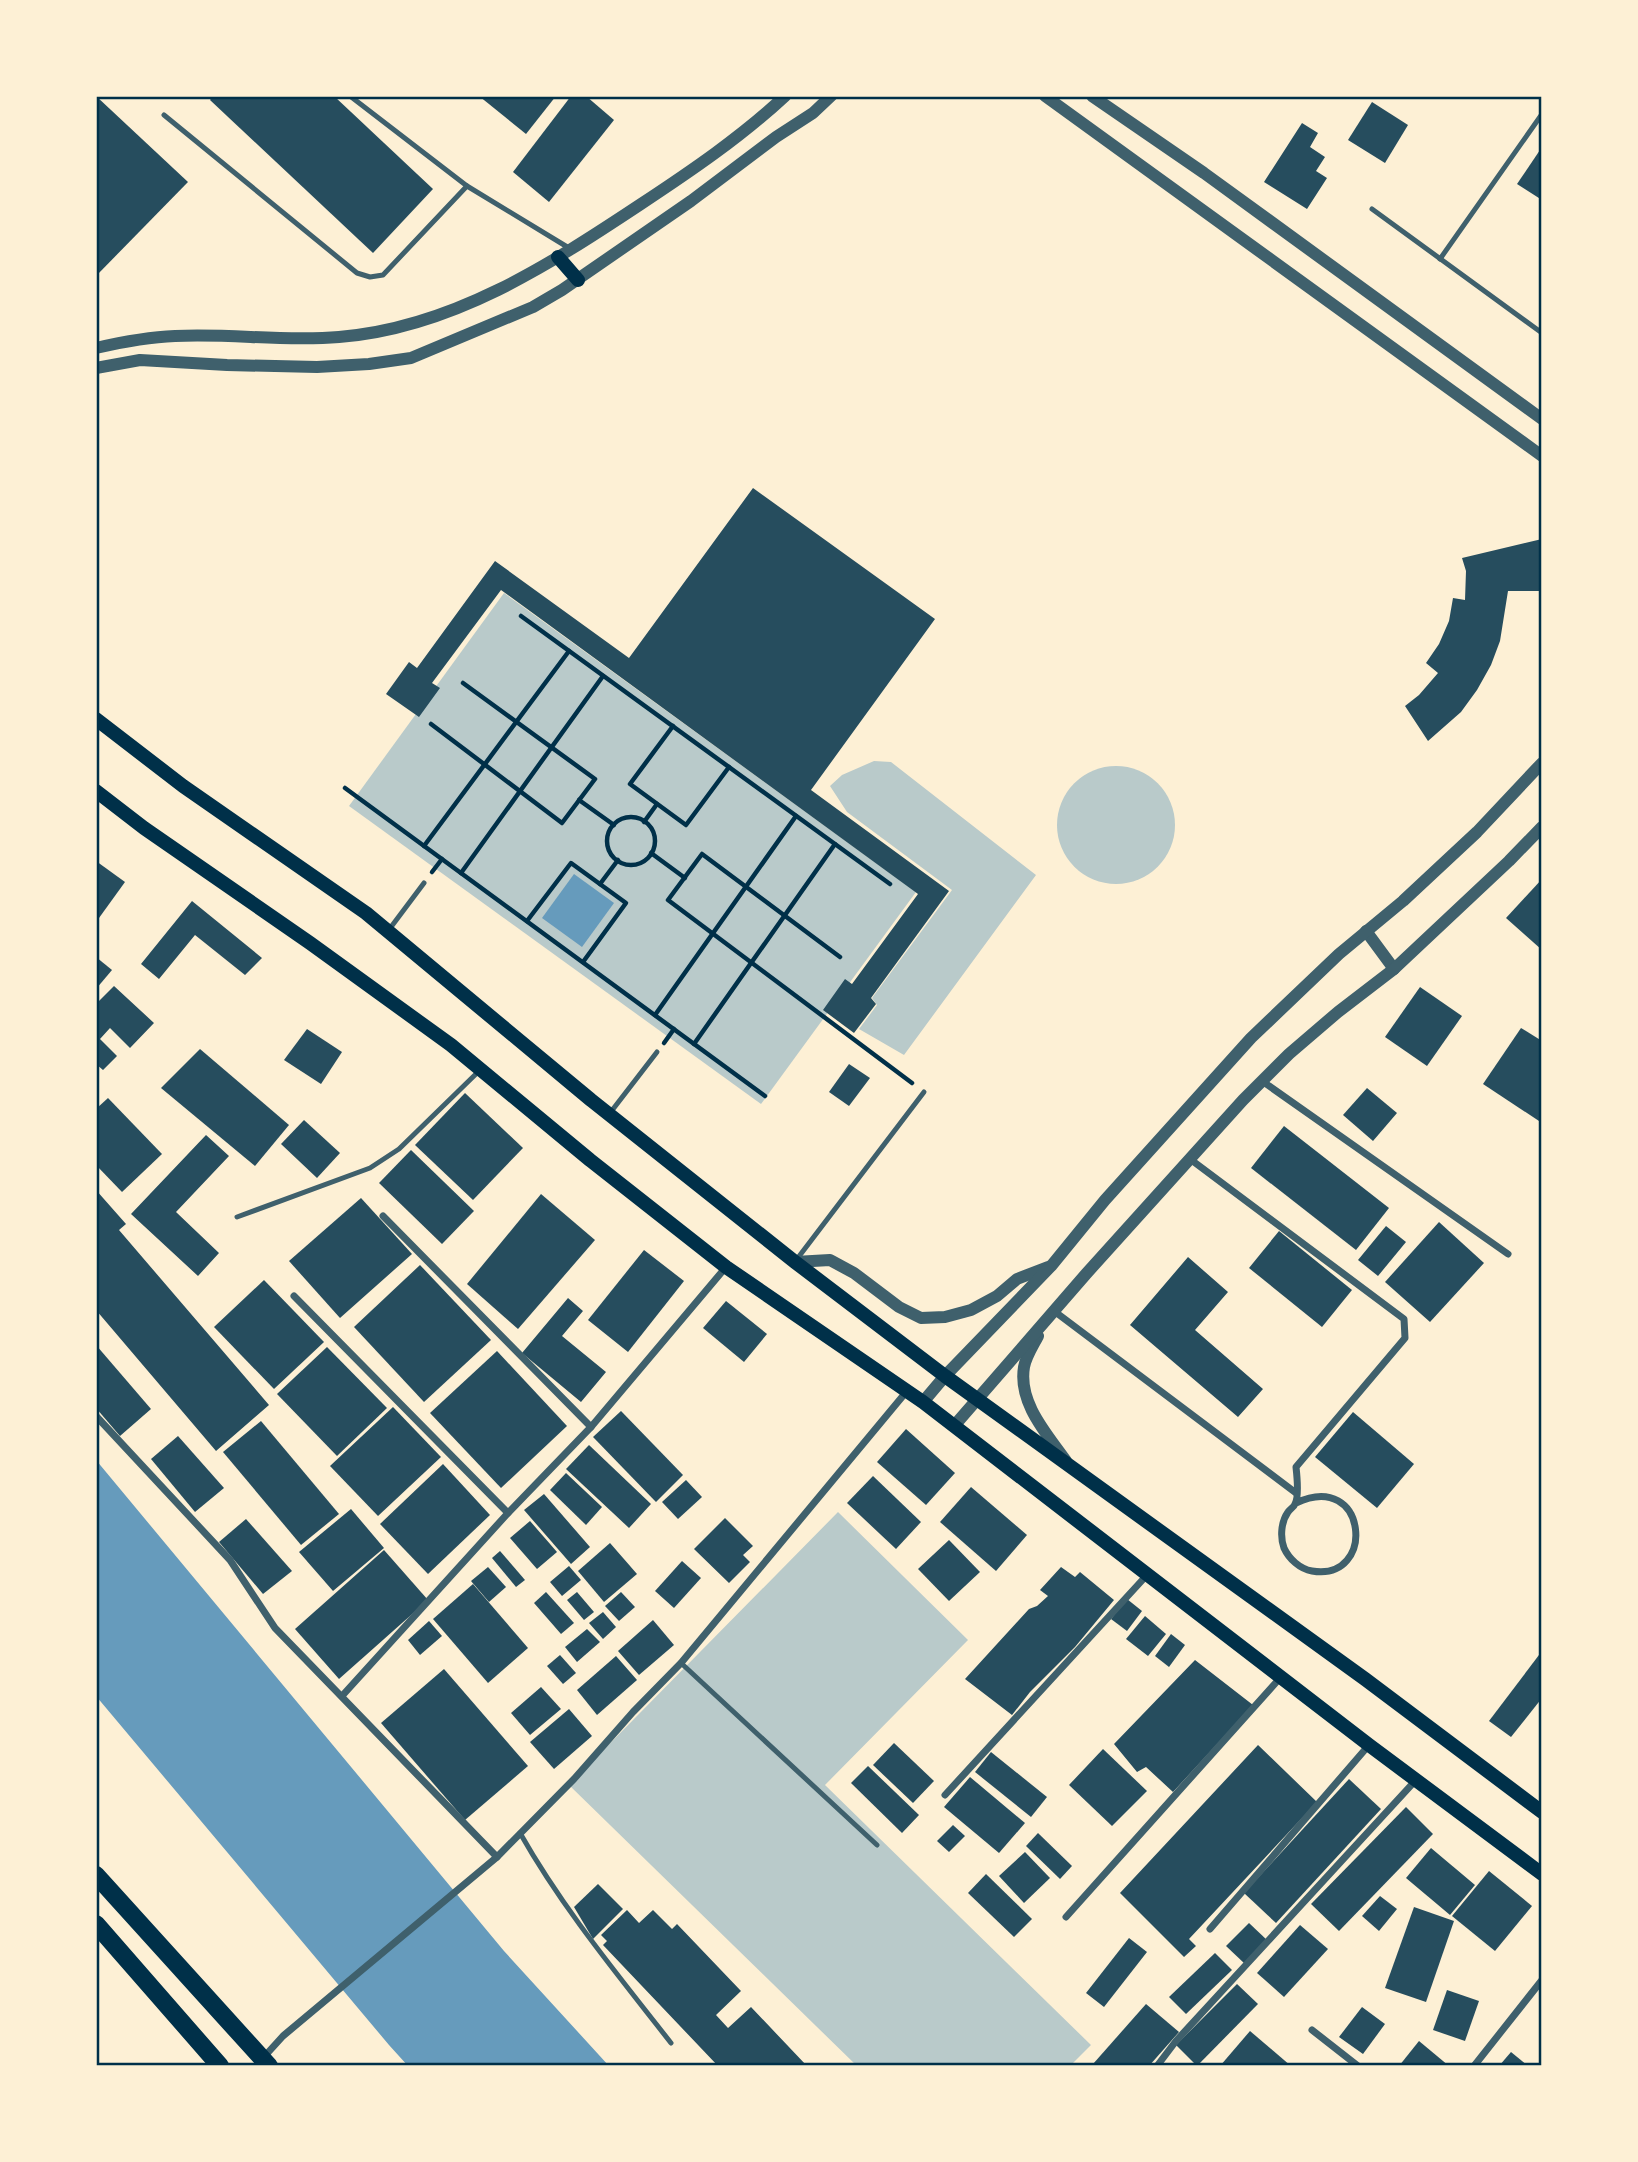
<svg xmlns="http://www.w3.org/2000/svg" width="1638" height="2162" font-family="'Titillium Web',sans-serif">
<style>
.green{fill:#b9caca}
.water{fill:#669bbc}
.building{fill:#264d5e}
.lines{fill:none;stroke-linecap:round;stroke-linejoin:round}
.path{stroke:#003049;stroke-width:4.5}
.service{stroke:#3f606c;stroke-width:5}
.minor{stroke:#3f606c;stroke-width:7}
.tertiary{stroke:#3f606c;stroke-width:12}
.secondary{stroke:#003049;stroke-width:14}
.trunk{stroke:#003049;stroke-width:18}
.neatline{fill:none;stroke:#003049;stroke-width:2.5}
</style>
<rect width="100%" height="100%" fill="#fdf0d5"/>
<g class="green">
<polygon points="504,593 916,892 761,1104 349,806"/>
<polygon points="874,761 891,762 1036,875 904,1055 859,1029 877,1005 872,998 952,890 847,812 830,786 842,775"/>
<circle cx="1116" cy="825" r="59"/>
<polygon points="838,1512 968,1640 825,1785 1091,2045 1070,2066 857,2066 569,1785"/>
</g>
<g class="water">
<polygon points="574,874 614,903 582,947 542,918"/>
<polygon points="96,1460 504,1951 609,2066 408,2066 389,2045 96,1696"/>
</g>
<g class="building">
<polygon points="96,96 188,182 96,276"/>
<polygon points="213,96 334,96 433,189 373,253 210,100"/>
<polygon points="479,96 556,96 526,134"/>
<polygon points="571,96 586,96 614,120 549,202 513,172"/>
<polygon points="1372,102 1408,125 1385,163 1348,140"/>
<polygon points="1302,123 1318,133 1310,147 1325,157 1316,171 1327,178 1307,209 1264,182"/>
<polygon points="1542,147 1542,200 1517,184"/>
<polygon points="753,488 935,619 811,790 949,891 871,998 876,1004 854,1033 823,1010 845,979 852,984 918,894 501,590 432,683 440,688 419,717 386,694 409,662 417,668 495,561 629,658"/>
<polygon points="1542,539 1542,591 1508,591 1500,641 1491,665 1477,690 1461,712 1428,741 1405,706 1419,695 1438,673 1426,663 1439,644 1449,621 1453,598 1465,600 1466,571 1462,558"/>
<polygon points="96,861 125,882 99,918 96,916"/>
<polygon points="1542,879 1542,950 1506,918"/>
<polygon points="192,901 262,958 245,975 195,935 159,979 141,964"/>
<polygon points="96,957 112,970 96,989"/>
<polygon points="114,986 154,1023 130,1048 110,1028 100,1039 117,1056 103,1070 96,1064 96,1004"/>
<polygon points="1420,987 1462,1016 1427,1066 1385,1037"/>
<polygon points="1521,1028 1542,1041 1542,1123 1483,1084"/>
<polygon points="307,1029 342,1052 321,1084 284,1060"/>
<polygon points="200,1049 289,1125 255,1166 161,1088"/>
<polygon points="849,1064 870,1078 849,1106 829,1092"/>
<polygon points="1367,1088 1397,1113 1373,1141 1343,1115"/>
<polygon points="465,1093 523,1148 473,1200 415,1145"/>
<polygon points="108,1098 162,1154 122,1192 96,1165 96,1109"/>
<polygon points="304,1120 340,1153 317,1178 281,1144"/>
<polygon points="1284,1126 1389,1208 1356,1250 1251,1168"/>
<polygon points="206,1135 229,1156 176,1212 219,1253 198,1276 131,1214"/>
<polygon points="411,1150 474,1211 442,1244 379,1183"/>
<polygon points="96,1190 126,1224 119,1230 269,1405 216,1451 96,1310"/>
<polygon points="541,1194 595,1240 518,1329 467,1284"/>
<polygon points="361,1198 412,1254 340,1318 289,1261"/>
<polygon points="1439,1222 1484,1263 1430,1322 1385,1282"/>
<polygon points="1386,1226 1406,1242 1378,1276 1358,1260"/>
<polygon points="1279,1231 1352,1290 1322,1327 1249,1268"/>
<polygon points="644,1250 684,1281 628,1352 588,1320"/>
<polygon points="1188,1257 1228,1292 1195,1330 1263,1389 1238,1417 1130,1325"/>
<polygon points="420,1265 491,1340 424,1402 354,1327"/>
<polygon points="264,1280 324,1342 274,1389 214,1327"/>
<polygon points="568,1298 583,1311 562,1336 606,1372 581,1402 522,1353"/>
<polygon points="726,1301 767,1334 744,1362 703,1328"/>
<polygon points="96,1345 151,1409 120,1436 96,1408"/>
<polygon points="327,1347 387,1408 337,1456 277,1394"/>
<polygon points="497,1351 567,1426 501,1488 430,1413"/>
<polygon points="393,1407 441,1457 378,1516 330,1466"/>
<polygon points="621,1411 683,1475 656,1502 593,1437"/>
<polygon points="1353,1412 1414,1464 1377,1508 1315,1457"/>
<polygon points="261,1421 339,1514 301,1545 223,1452"/>
<polygon points="906,1429 955,1473 926,1505 877,1462"/>
<polygon points="178,1436 224,1488 195,1512 151,1459"/>
<polygon points="589,1445 651,1504 629,1528 566,1469"/>
<polygon points="443,1464 490,1515 428,1574 380,1524"/>
<polygon points="566,1473 602,1507 586,1525 550,1490"/>
<polygon points="873,1476 921,1522 896,1549 847,1503"/>
<polygon points="686,1480 702,1497 678,1519 662,1502"/>
<polygon points="971,1487 1027,1535 996,1571 940,1522"/>
<polygon points="544,1494 590,1547 571,1564 524,1510"/>
<polygon points="351,1509 384,1548 333,1591 299,1552"/>
<polygon points="725,1518 753,1546 743,1555 750,1562 729,1583 694,1549"/>
<polygon points="246,1519 292,1571 263,1594 219,1542"/>
<polygon points="530,1521 557,1552 537,1569 510,1538"/>
<polygon points="949,1540 980,1572 949,1601 918,1569"/>
<polygon points="610,1543 637,1574 604,1602 578,1571"/>
<polygon points="384,1550 428,1600 339,1679 295,1629"/>
<polygon points="500,1551 525,1580 516,1587 492,1558"/>
<polygon points="682,1561 701,1578 674,1608 655,1591"/>
<polygon points="569,1566 581,1580 562,1596 550,1582"/>
<polygon points="488,1567 506,1587 489,1602 471,1581"/>
<polygon points="1061,1567 1075,1577 1080,1572 1114,1600 1075,1647 1030,1692 1012,1715 965,1679 1029,1609 1037,1606 1048,1596 1040,1590"/>
<polygon points="473,1584 528,1648 488,1683 433,1619"/>
<polygon points="546,1592 574,1623 561,1634 534,1603"/>
<polygon points="577,1592 594,1612 584,1620 567,1600"/>
<polygon points="621,1592 635,1607 619,1621 605,1606"/>
<polygon points="1127,1599 1142,1611 1127,1631 1111,1619"/>
<polygon points="603,1612 616,1627 603,1639 589,1623"/>
<polygon points="1145,1616 1166,1634 1148,1656 1126,1639"/>
<polygon points="653,1620 674,1645 639,1675 618,1651"/>
<polygon points="429,1621 442,1636 420,1655 408,1640"/>
<polygon points="587,1629 600,1642 577,1662 565,1647"/>
<polygon points="1171,1634 1185,1645 1169,1667 1155,1656"/>
<polygon points="1542,1651 1542,1698 1511,1737 1489,1721"/>
<polygon points="560,1655 576,1673 563,1684 547,1666"/>
<polygon points="616,1656 637,1680 597,1715 577,1690"/>
<polygon points="1195,1660 1253,1705 1173,1792 1146,1767 1137,1772 1114,1744"/>
<polygon points="444,1669 528,1766 465,1820 381,1723"/>
<polygon points="541,1687 561,1709 530,1735 511,1713"/>
<polygon points="569,1709 592,1736 554,1769 530,1742"/>
<polygon points="894,1743 934,1781 913,1803 873,1765"/>
<polygon points="1258,1745 1317,1802 1189,1939 1196,1946 1184,1957 1120,1893"/>
<polygon points="1103,1749 1147,1791 1112,1826 1069,1785"/>
<polygon points="991,1752 1047,1797 1031,1817 975,1772"/>
<polygon points="868,1766 919,1815 902,1833 851,1783"/>
<polygon points="970,1777 1025,1823 999,1853 944,1807"/>
<polygon points="1349,1779 1381,1809 1276,1923 1244,1893"/>
<polygon points="1406,1807 1433,1834 1339,1931 1311,1904"/>
<polygon points="953,1825 965,1836 949,1852 937,1841"/>
<polygon points="1038,1833 1072,1866 1060,1879 1026,1846"/>
<polygon points="1431,1848 1475,1885 1450,1915 1406,1878"/>
<polygon points="1025,1852 1050,1878 1024,1903 999,1876"/>
<polygon points="1489,1871 1532,1906 1495,1951 1452,1916"/>
<polygon points="986,1874 1032,1919 1014,1937 968,1893"/>
<polygon points="598,1884 623,1909 593,1939 574,1907"/>
<polygon points="1380,1896 1397,1909 1379,1931 1362,1916"/>
<polygon points="1414,1907 1454,1921 1426,2002 1385,1988"/>
<polygon points="627,1910 639,1923 653,1910 672,1929 677,1924 741,1991 716,2015 728,2028 751,2007 807,2066 718,2066 603,1945 607,1941 601,1935"/>
<polygon points="1249,1923 1268,1941 1245,1964 1226,1946"/>
<polygon points="1300,1925 1328,1949 1284,1997 1257,1973"/>
<polygon points="1129,1938 1147,1952 1104,2007 1086,1993"/>
<polygon points="1215,1953 1232,1970 1186,2014 1169,1997"/>
<polygon points="1237,1984 1258,2004 1197,2066 1176,2045"/>
<polygon points="1447,1990 1479,2001 1465,2041 1433,2030"/>
<polygon points="1146,2004 1179,2032 1149,2066 1095,2066 1093,2064"/>
<polygon points="1362,2007 1385,2024 1363,2054 1339,2037"/>
<polygon points="1250,2031 1291,2066 1220,2066"/>
<polygon points="1419,2041 1449,2066 1399,2066"/>
<polygon points="1511,2052 1528,2066 1499,2066"/>
</g>
<g class="lines">
<g class="path">
<polyline points="521,616 890,884"/>
<polyline points="431,724 562,823 595,779 463,683"/>
<polyline points="673,726 630,784 686,825 729,767"/>
<polyline points="345,788 765,1096"/>
<polyline points="579,800 614,825"/>
<circle cx="631" cy="841" r="24"/>
<polyline points="644,822 657,804"/>
<polyline points="424,846 569,651"/>
<polyline points="651,853 685,878"/>
<polyline points="432,872 442,859"/>
<polyline points="461,873 603,676"/>
<polyline points="600,884 618,860"/>
<polyline points="527,921 571,863 626,903 583,962"/>
<polyline points="840,957 702,854 668,900 912,1083"/>
<polyline points="655,1015 796,816"/>
<polyline points="664,1043 674,1029"/>
<polyline points="694,1044 835,844"/>
</g>
<g class="service">
<polyline points="350,96 467,186 569,248"/>
<polyline points="164,115 357,273 370,277 383,275 467,186"/>
<polyline points="1372,209 1542,333"/>
<polyline points="1440,259 1542,114"/>
<polyline points="388,931 424,883"/>
<polyline points="610,1113 657,1052"/>
<polyline points="237,1217 370,1168 399,1149 479,1071"/>
<polyline points="797,1259 924,1092"/>
<polyline points="681,1663 877,1845"/>
<path d="M520,1833C563,1909 618,1975 671,2043"/>
</g>
<g class="minor">
<polyline points="1262,1081 1508,1254"/>
<path d="M1190,1159L1404,1319L1405,1338L1296,1467C1297,1476 1299,1497 1295,1504C1294,1507 1290,1509 1288,1512C1281,1522 1280,1537 1284,1548C1289,1559 1300,1569 1312,1571C1377,1582 1368,1469 1296,1503"/>
<polyline points="383,1216 591,1427"/>
<polyline points="294,1296 508,1513"/>
<polyline points="1054,1311 1296,1493"/>
<polyline points="96,1416 230,1560 275,1628 497,1857"/>
<polyline points="342,1696 508,1513 591,1427 726,1267"/>
<polyline points="945,1795 1147,1575"/>
<polyline points="1066,1917 1280,1678"/>
<polyline points="1210,1929 1369,1745"/>
<polyline points="1312,2030 1358,2066"/>
<polyline points="263,2058 283,2036 497,1857 574,1779 633,1712 681,1663 907,1391"/>
<polyline points="1157,2066 1176,2041 1416,1780"/>
<polyline points="1474,2066 1542,1980"/>
</g>
<g class="tertiary">
<polyline points="1045,96 1542,456"/>
<polyline points="1092,96 1204,173 1542,419"/>
<path d="M96,348C122,342 148,337 175,336C230,333 284,342 339,337C452,328 549,265 641,204C691,171 741,137 785,96"/>
<polyline points="96,368 140,360 227,365 317,367 369,364 411,358 533,307 562,290 691,201 776,137 813,113 831,96"/>
<polyline points="1366,931 1394,969"/>
<polyline points="795,1262 830,1260 854,1273 899,1307 921,1318 945,1317 971,1310 997,1296 1017,1279 1048,1267"/>
<path d="M1038,1336C1033,1346 1026,1356 1024,1367C1018,1403 1047,1434 1066,1461"/>
<polyline points="923,1402 945,1376 1052,1265 1105,1200 1251,1038 1339,954 1403,901 1477,832 1542,763"/>
<polyline points="954,1426 1086,1274 1243,1100 1289,1054 1338,1012 1394,969 1509,861 1542,827"/>
</g>
<g class="secondary">
<polyline points="558,257 578,280"/>
<polyline points="96,719 183,786 366,913 591,1100 795,1262 945,1376 1365,1679 1542,1812"/>
<polyline points="96,791 144,828 310,943 451,1045 590,1160 726,1267 923,1402 1369,1745 1542,1874"/>
</g>
<g class="trunk">
<polyline points="96,1875 269,2066"/>
<polyline points="96,1924 220,2066"/>
</g>
</g>
<rect width="1638" height="2162" fill="none" stroke="#fdf0d5" stroke-width="196"/>
<rect x="98" y="98" width="1442" height="1966" class="neatline"/>
</svg>
